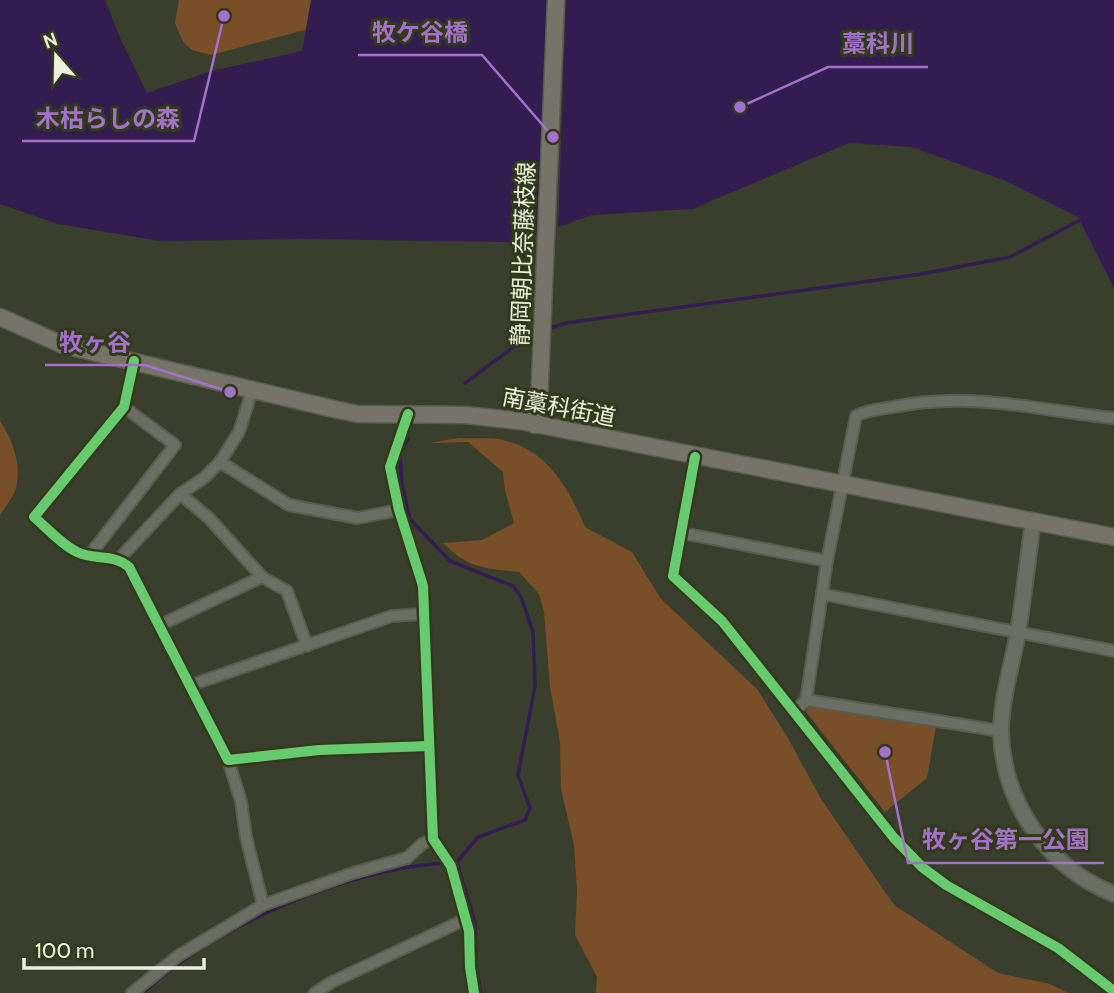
<svg xmlns="http://www.w3.org/2000/svg" width="1114" height="993" font-family="Cabin,'Noto Sans JP',sans-serif">
<style>
.green{fill:#784f29}
.water{fill:#331c4f}
.pier{fill:#3a3e2c}
.lines{fill:none;stroke-linecap:round;stroke-linejoin:round}
.stream{stroke:#331c4f;stroke-width:3.5}
.minor-casing{stroke:#595d4d;stroke-width:14}
.tertiary-casing{stroke:#595d4d;stroke-width:18}
.secondary-casing{stroke:#595d4d;stroke-width:19}
.minor{stroke:#6b6e62;stroke-width:10}
.tertiary{stroke:#6b6e62;stroke-width:14}
.secondary{stroke:#767469;stroke-width:16}
.cycleway-casing{stroke:#333a1b;stroke-width:15}
.cycleway{stroke:#67ca6e;stroke-width:10}
.labels{text-anchor:middle;dominant-baseline:central;stroke-width:6;stroke-linejoin:round;paint-order:stroke}
.street-label{font-size:23px;fill:#ecf1de;stroke:#333a1b}
.leader{fill:none;stroke:#a371ca;stroke-width:2.5}
.callout-dot{fill:#a371ca;stroke:#333a1b;stroke-width:2.5}
.callout-label{font-size:24px;text-anchor:middle;font-weight:bold;fill:#a371ca;stroke:#333a1b;stroke-width:6;stroke-linejoin:round;paint-order:stroke}
</style>
<rect width="100%" height="100%" fill="#3a3e2c"/>
<g class="green">
<polygon points="179,0 359,0 312,28 211,55 192,50 183,42 175,23"/>
<path d="M0,421C13,439 23,469 15,491C12,499 5,508 0,515Z"/>
<path d="M459,438C473,439 489,437 503,440C547,450 569,488 585,527L632,552L661,599L757,689L788,738L821,799L894,905L998,973L1050,984L1068,993H596L597,977L575,935L577,891L574,845L561,789L560,742L550,687L544,612L539,594L519,572C484,568 469,569 443,543L482,540L514,523L505,491L503,472L468,442L429,443Z"/>
<polygon points="809,705 936,726 927,778 885,812 806,712"/>
</g>
<polygon class="water" points="0,0 105,0 120,38 147,93 212,71 302,51 311,0 1114,0 1114,288 1078,217 1006,181 912,147 849,143 692,209 592,215 516,242 300,239 160,241 58,224 0,204"/>
<polygon class="pier" points="550,0 566,0 558,231 541,237"/>
<g class="lines">
<g class="stream">
<polyline points="548,329 566,323 921,274 1010,257 1082,219"/>
<polyline points="465,383 531,334 538,332"/>
<polyline points="408,439 400,453 402,484 410,519 450,561 513,586 521,597 533,632 535,686 518,775 530,808 525,820 478,837 457,862 452,862"/>
<polyline points="457,862 475,923 476,968 481,993"/>
<path d="M143,993C217,925 344,870 444,863"/>
</g>
<g class="minor-casing">
<g id="minor">
<path d="M134,361L124,407L34,517C47,528 62,545 77,552C96,561 112,553 129,567L228,760L319,750L429,746"/>
<polyline points="408,414 390,467 399,510 423,586 433,839 451,866 469,931 470,967 474,993"/>
<polyline points="695,457 673,576 722,621 894,838 922,867 946,885 1058,948 1114,991"/>
<polyline points="220,462 289,505 358,518 399,510"/>
<polyline points="180,494 209,518 262,577 287,591 307,646"/>
<polyline points="682,533 827,561"/>
<polyline points="89,556 175,445 124,407"/>
<polyline points="119,559 180,494 204,478 220,462 239,432 252,391"/>
<polyline points="822,594 1114,651"/>
<polyline points="158,626 262,577"/>
<polyline points="191,685 392,616 423,614"/>
<path d="M806,700L827,561L856,416C866,410 881,409 893,407C973,391 1035,410 1114,418"/>
<polyline points="801,705 806,700 1001,731"/>
<polyline points="228,760 241,801 246,837 263,905"/>
<polyline points="132,993 178,956 263,905 353,873 407,858 422,844 433,839"/>
<polyline points="315,993 332,982 466,919"/>
</g>
</g>
<g class="tertiary-casing">
<path id="tertiary" d="M1033,521C1028,558 1024,595 1018,632C1012,665 1001,699 1001,732C1003,803 1048,868 1114,894"/>
</g>
<g class="secondary-casing">
<g id="secondary">
<polyline points="0,317 63,345 338,410 358,414 466,415 520,421 1114,537"/>
<polyline points="535,425 539,404 556,0"/>
</g>
</g>
<use href="#minor" class="minor"/>
<use href="#tertiary" class="tertiary"/>
<use href="#secondary" class="secondary"/>
<g class="cycleway-casing">
<g id="cycleway">
<path d="M134,361L124,407L34,517C47,528 62,545 77,552C96,561 112,553 129,567L228,760L319,750L429,746"/>
<polyline points="408,414 390,467 399,510 423,586 433,839 451,866 469,931 470,967 474,993"/>
<polyline points="695,457 673,576 722,621 894,838 922,867 946,885 1058,948 1114,991"/>
</g>
</g>
<use href="#cycleway" class="cycleway"/>
</g>
<g class="labels">
<g class="street-label">
<text transform="translate(523 254) rotate(-88)">静岡朝比奈藤枝線</text>
<text transform="translate(559 407) rotate(11)">南藁科街道</text>
</g>
</g>
<path class="leader" d="M553 137L482 55H358M740 107L828 67H928M224 16L194 141H22M230 392L145 365H45M885 752L908 863H1104"/>
<g class="callout-dot">
<circle cx="553" cy="137" r="7"/>
<circle cx="740" cy="107" r="7"/>
<circle cx="224" cy="16" r="7"/>
<circle cx="230" cy="392" r="7"/>
<circle cx="885" cy="752" r="7"/>
</g>
<g class="callout-label">
<text x="420" y="41">牧ケ谷橋</text>
<text x="878" y="52">藁科川</text>
<text x="108" y="127">木枯らしの森</text>
<text x="95" y="351">牧ヶ谷</text>
<text x="1006" y="848">牧ヶ谷第一公園</text>
</g>
<g transform="translate(56 56) rotate(340)" stroke="#333a1b" stroke-width="5" paint-order="stroke">
<path d="M0-5L12 26L0 18L-12 26Z" fill="#ecf1de"/>
<text y="-10" font-size="19" font-weight="bold" text-anchor="middle" fill="#ecf1de">N</text>
</g>
<path d="M24 958v10h180v-10" fill="none" stroke="#ecf1de" stroke-width="3.5"/>
<text x="35" y="958" font-size="21" fill="#ecf1de" stroke="#333a1b" stroke-width="5" paint-order="stroke">100 m</text>
</svg>
